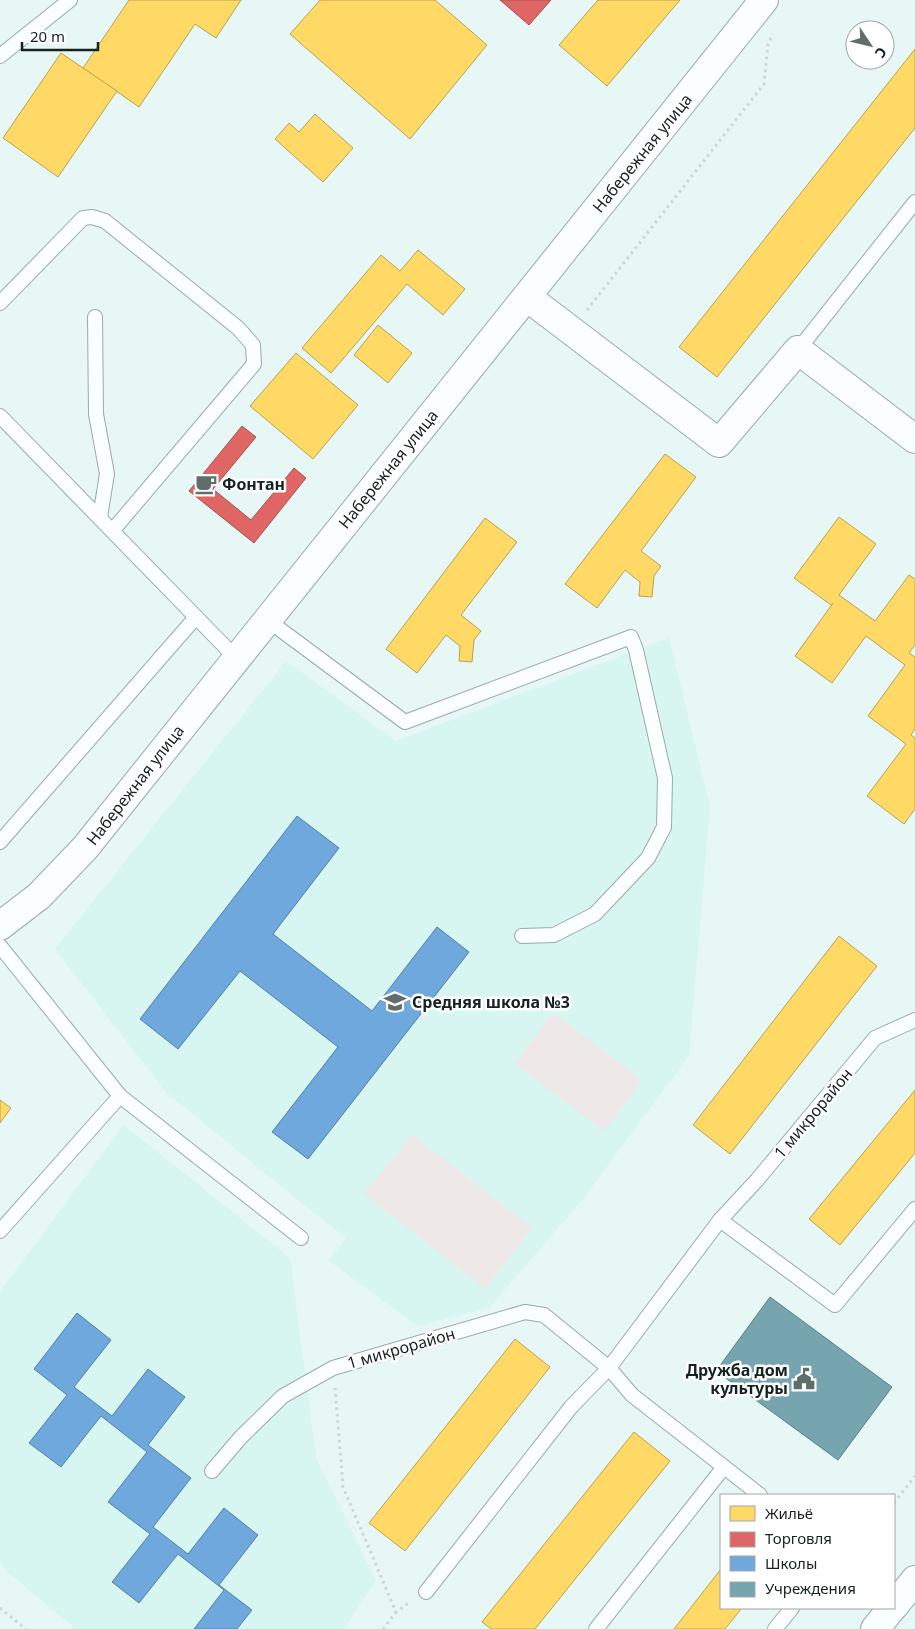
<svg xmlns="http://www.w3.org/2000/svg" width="915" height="1629" font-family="'Noto Sans',sans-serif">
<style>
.built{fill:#d7f6f2}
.green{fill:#efe8e8}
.homes{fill:#ffd966;stroke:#b9a251}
.shops{fill:#e06666;stroke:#a35251}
.schools{fill:#6fa8dc;stroke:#5480a4}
.public{fill:#76a5af;stroke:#597e84}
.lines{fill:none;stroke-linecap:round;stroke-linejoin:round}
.service-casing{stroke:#9ca9a8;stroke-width:16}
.minor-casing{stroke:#9ca9a8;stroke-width:30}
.tertiary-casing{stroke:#9ca9a8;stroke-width:30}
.secondary-casing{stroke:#9ca9a8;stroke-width:30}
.path{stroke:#d0d4d4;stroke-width:3;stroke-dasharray:2.5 4;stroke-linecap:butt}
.service{stroke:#fbfefe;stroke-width:14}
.minor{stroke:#fbfefe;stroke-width:28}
.tertiary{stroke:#fbfefe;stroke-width:28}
.secondary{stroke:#fbfefe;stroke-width:28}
.labels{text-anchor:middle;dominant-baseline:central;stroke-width:5;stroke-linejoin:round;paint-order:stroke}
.street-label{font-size:16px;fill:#162220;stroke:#fff}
.poi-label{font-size:16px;font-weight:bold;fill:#162220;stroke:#fff;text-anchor:start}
</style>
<rect width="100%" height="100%" fill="#e6f7f5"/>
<g class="built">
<polygon points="669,638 710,806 689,1056 583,1199 489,1308 417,1326 328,1260 347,1238 315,1214 166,1092 55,949 286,661 396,741"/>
<polygon points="124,1125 290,1258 316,1458 376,1580 344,1629 76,1629 5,1570 0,1561 0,1291"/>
</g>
<g class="green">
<polygon points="553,1013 642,1080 604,1131 515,1064"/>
<polygon points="412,1134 532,1228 485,1289 364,1194"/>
</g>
<g class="homes">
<polygon points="129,0 241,0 216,38 195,24 139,107 83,68"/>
<polygon points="320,0 435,0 487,45 410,139 290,34"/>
<polygon points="598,0 680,0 607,86 559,45"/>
<polygon points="915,49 915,128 717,377 679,347"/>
<polygon points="61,53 117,91 58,177 3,138"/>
<polygon points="315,114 353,148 323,182 275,139 289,123 299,132"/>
<polygon points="418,250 465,289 443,315 407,284 331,373 302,348 381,255 400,271"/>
<polygon points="378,325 412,353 388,383 354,355"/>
<polygon points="296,353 358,405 313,459 250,406"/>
<polygon points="665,454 696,477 641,551 661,566 654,576 652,597 639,596 640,582 625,570 597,608 565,584"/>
<polygon points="839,517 876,544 839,595 875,621 909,575 915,579 915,645 909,653 915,657 915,729 911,735 915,738 915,809 904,824 867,796 906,744 868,716 905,665 866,636 832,683 795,656 833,603 831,605 794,578"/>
<polygon points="485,518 517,542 461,615 481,631 474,640 472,662 459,661 460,646 446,635 417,673 386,649"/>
<polygon points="839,936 877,966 730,1154 693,1125"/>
<polygon points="915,1090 915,1153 840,1245 809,1219"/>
<polygon points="0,1100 11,1108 0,1123"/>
<polygon points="515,1339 550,1367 405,1551 369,1523"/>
<polygon points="634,1432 670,1461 535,1629 491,1629 482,1622"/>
<polygon points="721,1569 721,1608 742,1608 725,1629 674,1629"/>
</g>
<g class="shops">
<polygon points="500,0 551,0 529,25"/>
<polygon points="242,426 256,437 213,489 251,520 294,468 306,478 254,543 189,491"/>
</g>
<g class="schools">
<polygon points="297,816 339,848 273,934 372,1011 437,927 469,952 308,1159 272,1132 338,1047 240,971 178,1049 140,1019"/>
<polygon points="77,1313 111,1340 74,1387 112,1416 148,1369 185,1397 148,1445 191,1478 153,1527 188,1554 224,1508 258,1535 219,1585 252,1610 237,1629 194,1629 224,1590 178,1554 139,1603 112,1582 150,1534 108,1502 147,1452 101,1416 61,1467 29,1443 67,1395 34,1369"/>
</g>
<polygon class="public" points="770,1297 892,1387 838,1460 716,1371"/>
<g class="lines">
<g class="service-casing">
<g id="service">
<polyline points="0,56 70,0"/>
<polyline points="0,303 83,218 92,217 105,221 238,328 253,345 254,364 113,530"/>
<polyline points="95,317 96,414 107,474 100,517"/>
<polyline points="798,350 915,202"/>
<polyline points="0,416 236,658"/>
<polyline points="266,619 405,722 631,637 636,650 665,778 664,827 648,858 595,914 554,935 522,936"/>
<polyline points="0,842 196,617"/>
<polyline points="0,946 120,1096 0,1231"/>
<polyline points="120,1096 301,1238"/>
<polyline points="720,1220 835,1305 915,1209"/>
<polyline points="212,1471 241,1437 283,1396 333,1368 525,1312 544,1315 609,1368 632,1395 760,1495"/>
<polyline points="426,1592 571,1407 609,1368 720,1220 757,1180 875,1038 915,1020"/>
<polyline points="596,1629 724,1467"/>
<polyline points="775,1629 792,1608"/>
</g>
</g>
<g class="minor-casing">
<polyline id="minor" points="527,297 719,443 798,350 915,439"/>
</g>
<g class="tertiary-casing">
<polyline id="tertiary" points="0,926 39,896 85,848 764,0"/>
</g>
<g class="secondary-casing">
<g id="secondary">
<polyline points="894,1606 915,1580"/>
<polyline points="875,1629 892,1608"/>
</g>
</g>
<g class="path">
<polyline points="587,310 764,84 768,44 773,34"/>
<polyline points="335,1388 343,1487 396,1612 410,1602"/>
<polyline points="894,1503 915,1476"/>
<polyline points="0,1608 26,1629"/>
<polyline points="383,1629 396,1612"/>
</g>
<use href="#service" class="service"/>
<use href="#minor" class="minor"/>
<use href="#tertiary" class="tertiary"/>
<use href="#secondary" class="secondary"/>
</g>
<defs>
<g id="cafe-bare" transform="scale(1.725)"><path d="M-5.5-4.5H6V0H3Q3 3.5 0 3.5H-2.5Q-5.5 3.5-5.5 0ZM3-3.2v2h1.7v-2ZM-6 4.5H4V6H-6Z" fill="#5f6d6b" stroke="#fff" stroke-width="2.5" paint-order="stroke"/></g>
<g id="school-bare" transform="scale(1.725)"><path d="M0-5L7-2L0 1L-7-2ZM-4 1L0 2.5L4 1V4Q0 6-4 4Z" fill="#5f6d6b" stroke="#fff" stroke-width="2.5" paint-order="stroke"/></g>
<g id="civic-bare" transform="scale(1.725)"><path d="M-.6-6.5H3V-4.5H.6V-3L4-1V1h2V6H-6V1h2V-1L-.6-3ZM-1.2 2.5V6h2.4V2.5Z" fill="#5f6d6b" stroke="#fff" stroke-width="2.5" paint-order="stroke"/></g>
</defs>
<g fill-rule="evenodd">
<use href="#cafe-bare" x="206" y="484"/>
<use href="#school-bare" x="395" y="1002"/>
<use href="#civic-bare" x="804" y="1379"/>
</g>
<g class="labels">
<g class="street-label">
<text transform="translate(642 153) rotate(-51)">Набережная улица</text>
<text transform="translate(388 469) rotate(-51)">Набережная улица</text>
<text transform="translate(135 785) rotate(-52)">Набережная улица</text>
<text transform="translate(813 1113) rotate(-50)">1 микрорайон</text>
<text transform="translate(401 1348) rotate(-16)">1 микрорайон</text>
</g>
<g class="poi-label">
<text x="222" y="484">Фонтан</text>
<text x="412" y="1002">Средняя школа №3</text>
<text x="788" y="1370" text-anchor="end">Дружба дом<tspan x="788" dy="18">культуры</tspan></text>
</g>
</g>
<rect x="720" y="1494" width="175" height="115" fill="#ffffff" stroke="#a2a7a6"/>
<rect x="730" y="1506" width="25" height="15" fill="#ffd966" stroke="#a2a7a6"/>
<text x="765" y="1519" font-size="15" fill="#162220">Жильё</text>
<rect x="730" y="1532" width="25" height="15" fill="#e06666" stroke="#a2a7a6"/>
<text x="765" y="1544" font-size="15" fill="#162220">Торговля</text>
<rect x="730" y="1556" width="25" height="15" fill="#6fa8dc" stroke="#a2a7a6"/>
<text x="765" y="1569" font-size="15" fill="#162220">Школы</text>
<rect x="730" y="1582" width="25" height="15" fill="#76a5af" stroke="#a2a7a6"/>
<text x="765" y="1594" font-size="15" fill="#162220">Учреждения</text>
<g transform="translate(870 45) rotate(125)"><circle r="24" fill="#ffffff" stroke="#a2a7a6"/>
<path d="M0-4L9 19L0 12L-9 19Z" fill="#5f6d6b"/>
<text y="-8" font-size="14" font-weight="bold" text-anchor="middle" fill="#162220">С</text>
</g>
<path d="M22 42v8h76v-8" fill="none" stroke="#162220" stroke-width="2.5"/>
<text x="30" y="42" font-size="15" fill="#162220" stroke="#ffffff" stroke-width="4" paint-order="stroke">20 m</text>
</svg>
